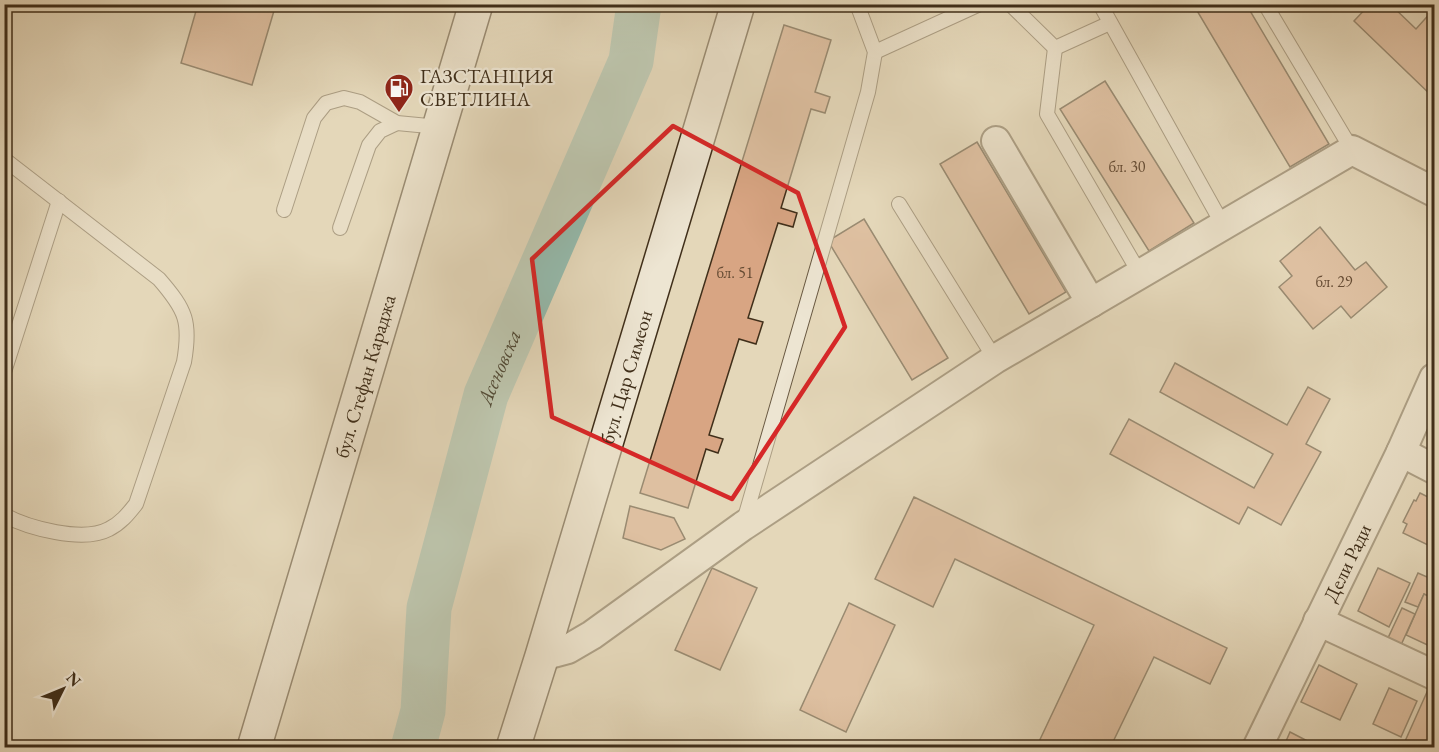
<svg xmlns="http://www.w3.org/2000/svg" width="1439" height="752" font-family="'EB Garamond',serif">
<style>
.lines{fill:none;stroke-linecap:round;stroke-linejoin:round}
.river{stroke:#95baac;stroke-width:45}
.building{fill:#d8a583;stroke:#402f1a;stroke-width:1.5}
.lane-casing{stroke:#695942;stroke-width:16}
.street-casing{stroke:#695942;stroke-width:32}
.secondary-casing{stroke:#402f1a;stroke-width:36}
.lane{stroke:#ede5d2;stroke-width:14}
.street{stroke:#ede5d2;stroke-width:28}
.secondary{stroke:#ede5d2;stroke-width:33}
.marked{fill:none;stroke:#d62828;stroke-width:4.5;stroke-linejoin:round}
.labels{text-anchor:middle;dominant-baseline:central;stroke-width:4.5;stroke-linejoin:round;paint-order:stroke}
.number-label{font-size:16px;fill:#664c34}
.poi-label{font-size:20px;fill:#402f1a;stroke:#ede5d2;text-anchor:start}
.street-label{font-size:20px;fill:#402f1a;stroke:#ede5d2}
.water-label{font-size:21px;font-style:italic;fill:#514b37;stroke:#ede5d2}
</style>
<rect width="100%" height="100%" fill="#e4d7b9"/>
<filter id="stains"><feTurbulence type="fractalNoise" baseFrequency=".00333" numOctaves="4"/><feColorMatrix values="0 0 0 0 .2 0 0 0 0 .09 0 0 0 0 .02 0 0 0 .5 -.17"/></filter>
<radialGradient id="worn" r=".72"><stop offset=".6" stop-color="#630" stop-opacity="0"/><stop offset="1" stop-color="#630" stop-opacity=".3"/></radialGradient>
<g class="lines">
<path class="river" id="s1" d="M413,748L423,711L429,608L486,395L631,61L639,4"/>
</g>
<g class="building">
<polygon points="198,4 276,4 252,85 181,63"/>
<polygon points="1193,4 1246,4 1329,144 1290,167"/>
<polygon points="1370,4 1390,4 1416,29 1434,9 1434,44 1433,46 1434,48 1434,98 1354,21"/>
<polygon points="784,25 831,40 815,92 830,97 825,113 811,109 781,208 797,213 793,227 778,223 748,318 763,322 756,344 739,339 709,435 723,439 718,453 706,449 688,508 640,493"/>
<polygon points="1105,81 1194,223 1149,251 1060,109"/>
<polygon points="977,142 1066,292 1029,314 940,164"/>
<polygon points="864,219 948,358 912,380 828,241"/>
<polygon points="1320,227 1355,270 1366,262 1387,287 1351,318 1341,306 1313,329 1279,287 1292,276 1280,261"/>
<polygon points="1175,363 1287,425 1308,387 1330,399 1306,444 1321,452 1281,525 1248,507 1239,524 1110,454 1129,419 1254,488 1273,454 1160,392"/>
<polygon points="1420,493 1434,500 1434,537 1430,546 1403,533 1407,524 1403,522 1414,500 1416,501"/>
<polygon points="914,497 1227,648 1210,684 1154,657 1110,748 1036,748 1094,625 955,559 933,607 875,579"/>
<polygon points="630,506 674,518 685,539 661,550 623,538"/>
<polygon points="1434,560 1434,599 1424,594 1418,607 1405,602 1418,573 1427,577"/>
<polygon points="712,568 757,588 720,670 675,650"/>
<polygon points="1378,568 1410,583 1389,627 1358,611"/>
<polygon points="1424,594 1434,599 1434,648 1406,635"/>
<polygon points="849,603 895,625 846,732 800,710"/>
<polygon points="1402,608 1415,614 1401,645 1388,638"/>
<polygon points="1319,665 1357,684 1340,720 1301,702"/>
<polygon points="1389,688 1417,701 1401,737 1373,724"/>
<polygon points="1427,692 1434,696 1434,748 1402,748"/>
<polygon points="1290,732 1321,748 1283,748"/>
</g>
<g class="lines">
<g class="lane-casing">
<g id="lane">
<polyline points="1010,4 1055,48 1110,23"/>
<polyline points="1100,4 1223,225"/>
<polyline points="1265,4 1352,150"/>
<polyline points="1055,48 1047,114 1140,274"/>
<polyline points="875,52 980,4"/>
<path d="M4,159L159,279C186,310 191,322 184,362L136,504C128,514 121,523 109,529C83,543 28,528 4,515"/>
<polyline points="899,204 995,359"/>
<polyline points="284,210 314,118 326,103 344,98 360,102 397,123 439,127"/>
<polyline points="340,228 369,145 380,131 397,123"/>
<polyline points="4,372 59,201"/>
<polyline points="744,521 868,92 875,52 857,4"/>
</g>
</g>
<g class="street-casing">
<g id="street">
<polyline points="996,141 1091,303"/>
<polyline points="1401,452 1434,469"/>
<polyline points="1318,621 1434,675"/>
<polyline points="542,656 568,649 592,635 743,526 995,359 1352,150 1434,192"/>
<path id="s2" d="M1257,748L1401,452L1434,378"/>
</g>
</g>
<g class="secondary-casing">
<g id="secondary">
<path id="s3" d="M254,748L476,4"/>
<path id="s4" d="M513,748L542,656L738,4"/>
</g>
</g>
<use href="#lane" class="lane"/>
<use href="#street" class="street"/>
<use href="#secondary" class="secondary"/>
</g>
<path d="M0 0H1439V752H0ZM673,126L798,193L845,327L732,499L552,417L532,259Z" fill="#e4d7b9" fill-opacity=".55" fill-rule="evenodd"/>
<path class="marked" d="M673,126L798,193L845,327L732,499L552,417L532,259Z"/>
<defs>
<g id="fuel-pin" transform="scale(1.5)"><path d="M0 17L-7.5 6A9.5 9.5 0 1 1 7.5 6Z" fill="#8f2418" stroke="#ede5d2"/><path d="M-5.5-6h7V0h2V4h1.3V-2.5L3-4.5l.8-.8L6-3V5H2.5V1h-1V6h-7ZM-4.2-4.7v3.2H.2V-4.7Z" fill="#fff"/></g>
</defs>
<g fill-rule="evenodd">
<use href="#fuel-pin" x="399" y="88"/>
</g>
<g class="labels">
<g class="number-label">
<text x="1127" y="166">бл. 30</text>
<text x="735" y="272">бл. 51</text>
<text x="1334" y="281">бл. 29</text>
</g>
<g class="poi-label">
<text x="420" y="76">ГАЗСТАНЦИЯ<tspan x="420" dy="23">СВЕТЛИНА</tspan></text>
</g>
<g class="street-label">
<text stroke="none"><textPath href="#s3" startOffset="388">бул. Стефан Караджа</textPath></text>
<text stroke="none"><textPath href="#s4" startOffset="388">бул. Цар Симеон</textPath></text>
<text stroke="none"><textPath href="#s2" startOffset="206">Дели Ради</textPath></text>
</g>
<g class="water-label">
<text stroke="none"><textPath href="#s1" startOffset="392">Асеновска</textPath></text>
</g>
</g>
<rect width="1439" height="752" fill="none" stroke="#e4d7b9" stroke-width="24"/>
<rect x="6" y="6" width="1427" height="740" fill="none" stroke="#402f1a" stroke-width="3"/>
<rect x="12" y="12" width="1415" height="728" fill="none" stroke="#402f1a" stroke-width="1.5"/>
<g transform="translate(63 689) rotate(47)" stroke="#ede5d2" stroke-width="4.5" paint-order="stroke">
<path d="M0-4.5L10 22L0 15L-10 22Z" fill="#402f1a"/>
<text y="-9" font-size="16" font-weight="bold" text-anchor="middle" fill="#402f1a">N</text>
</g>
<rect width="100%" height="100%" filter="url(#stains)"/>
<rect width="100%" height="100%" fill="url(#worn)"/>
</svg>
